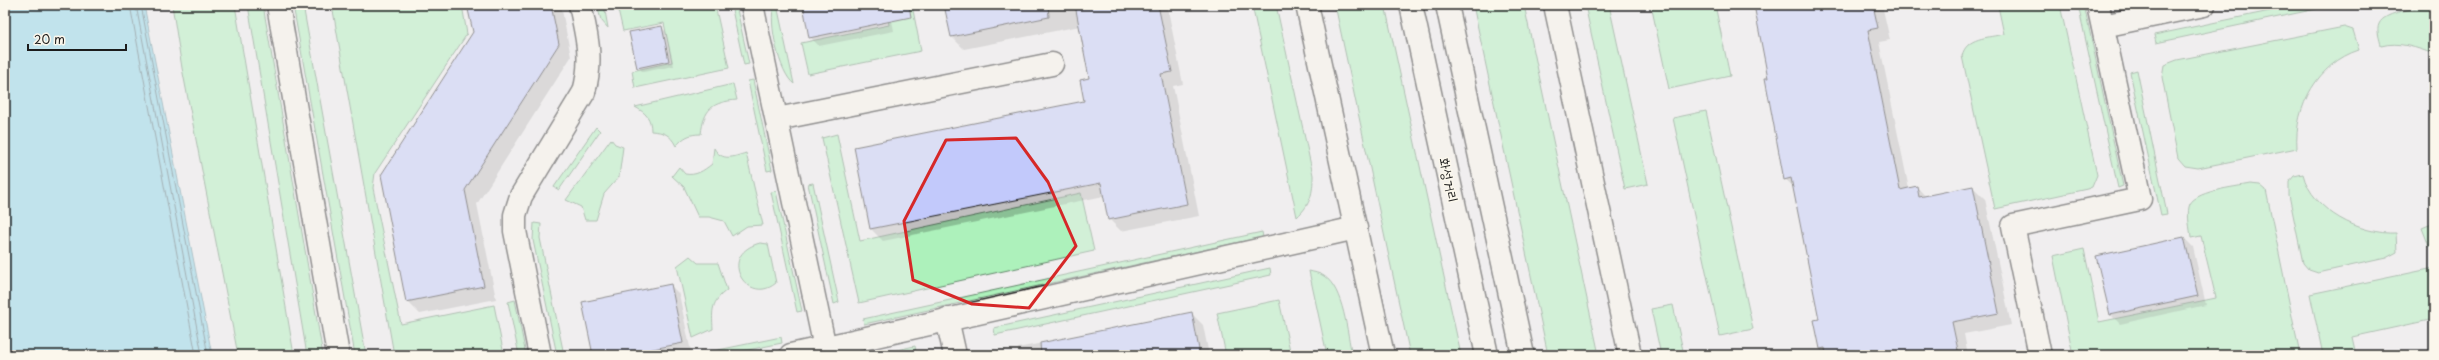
<svg xmlns="http://www.w3.org/2000/svg" width="2439" height="360" font-family="'Playpen Sans','Poor Story',sans-serif">
<style>
.green{fill:#adf1bb;stroke:#64866c}
.water{fill:#88d4e8;stroke:#5d8a96}
.shadow{fill:#0003}
.lines{fill:none;stroke-linecap:round;stroke-linejoin:round}
.shore{stroke:#47666e;stroke-width:1}
.building{fill:#c2c9fb;stroke:#1c1c1c}
.minor-casing{stroke:#1c1c1c;stroke-width:25}
.major-casing{stroke:#1c1c1c;stroke-width:25}
.highway-casing{stroke:#1c1c1c;stroke-width:25}
.minor{stroke:#fbf7ec;stroke-width:22}
.major{stroke:#fbf7ec;stroke-width:22}
.highway{stroke:#fbf7ec;stroke-width:22}
.marked{fill:none;stroke:#d62828;stroke-width:3;stroke-linejoin:round}
.labels{text-anchor:middle;dominant-baseline:central;stroke-width:3;stroke-linejoin:round;paint-order:stroke}
.street-label{font-size:14px;fill:#1c1c1c;stroke:#fbf7ec}
</style>
<rect width="100%" height="100%" fill="#f0eeef"/>
<filter id="ink" filterUnits="userSpaceOnUse"><feTurbulence type="fractalNoise" baseFrequency=".025" numOctaves="2"/><feDisplacementMap in="SourceGraphic" scale="8" xChannelSelector="R" yChannelSelector="G"/><feConvolveMatrix kernelMatrix="1 2 1 2 8 2 1 2 1" color-interpolation-filters="sRGB"/></filter>
<g filter="url(#ink)">
<g class="green">
<polygon points="172,5 235,5 294,355 238,355 182,68"/>
<polygon points="248,5 263,5 323,355 307,355"/>
<polygon points="293,5 303,5 366,355 355,355"/>
<polygon points="332,5 462,5 467,34 375,173 373,188 401,324 494,305 504,355 394,355"/>
<polygon points="597,5 604,5 608,28 601,20"/>
<polygon points="617,5 715,5 729,68 635,88 632,71 672,62 664,23 623,31"/>
<polygon points="731,5 736,5 749,64 744,65"/>
<path d="M774,5H777L794,84C779,73 768,22 774,5Z"/>
<polygon points="886,5 912,5 921,51 808,74 801,43 889,25"/>
<path d="M1252,5H1276L1313,175C1313,193 1311,204 1297,217Z"/>
<polygon points="1335,5 1385,5 1461,355 1410,355"/>
<polygon points="1473,5 1524,5 1599,355 1548,355"/>
<polygon points="1585,5 1609,5 1648,184 1625,189"/>
<polygon points="1651,5 1715,5 1730,76 1669,89"/>
<path d="M2060,5L2097,175L2092,187L2087,189L1995,209L1962,56C1966,37 1988,38 2004,34L1998,6Z"/>
<polygon points="2078,5 2084,5 2123,186 2118,188"/>
<polygon points="2299,5 2335,5 2156,43 2154,35"/>
<path d="M2434,5V54C2417,48 2399,41 2381,46C2380,39 2376,31 2379,24C2384,11 2421,8 2434,5Z"/>
<path d="M2344,27L2353,30L2359,50C2318,63 2294,107 2297,148L2198,168L2185,166L2178,158L2162,77L2164,65L2177,60Z"/>
<polygon points="2137,70 2167,214 2161,215 2130,72"/>
<polygon points="753,80 772,170 767,171 748,81"/>
<path d="M733,84L737,100C712,102 704,109 701,134C689,134 684,137 676,146C670,134 664,132 651,131C651,118 646,113 635,107Z"/>
<polygon points="1706,111 1753,329 1720,336 1673,118"/>
<polygon points="596,127 600,131 559,190 554,187"/>
<polygon points="837,134 860,241 1081,193 1094,251 859,303 822,138"/>
<polygon points="611,139 615,144 623,147 619,177 604,194 596,220 585,220 581,207 566,200"/>
<path d="M714,148C722,162 733,157 746,153L763,225L747,226L732,236L724,221L709,217H698L684,187L672,176L679,167L685,174C696,176 703,171 712,164Z"/>
<path d="M2303,174C2312,211 2361,235 2396,233L2397,252L2386,258L2318,273L2309,270L2303,263L2289,195V182L2294,176Z"/>
<polygon points="813,183 839,302 834,304 808,184"/>
<path d="M2250,184L2260,185L2266,190L2300,355H2073L2053,256L2084,249L2099,322L2216,298L2201,236L2191,238C2190,228 2187,216 2189,207C2191,191 2236,187 2250,184Z"/>
<polygon points="776,191 802,311 797,312 771,192"/>
<polygon points="534,223 541,224 540,238 564,355 557,355 533,240"/>
<polygon points="2434,223 2434,247 2429,246 2422,228"/>
<polygon points="1262,232 1263,237 864,324 863,319"/>
<path d="M760,243L768,244L776,283C748,307 715,255 760,243Z"/>
<path d="M690,256L698,263H718L727,290C711,302 712,310 713,329L693,338L677,266Z"/>
<polygon points="1270,268 1271,275 995,335 994,328"/>
<polygon points="2434,268 2434,319 2352,337 2356,355 2323,355 2310,294"/>
<path d="M1309,271C1313,272 1320,273 1324,276C1344,289 1347,333 1352,355H1327Z"/>
<polygon points="515,300 526,355 519,355 508,302"/>
<polygon points="1279,300 1291,355 1226,355 1217,313"/>
<polygon points="1673,305 1684,355 1661,355 1651,309"/>
<polygon points="781,337 782,343 723,355 694,355"/>
<polygon points="915,346 916,352 902,355 873,355"/>
</g>
<polygon class="water" points="5,5 144,5 212,355 5,355"/>
<g class="shadow">
<polygon points="468,5 561,5 571,57 477,204 496,299 420,314 407,301 474,32"/>
<polygon points="804,5 889,5 894,31 819,46 810,37"/>
<polygon points="946,5 1167,5 1183,84 1173,86 1199,216 1121,231 1109,219 1104,196 883,241 871,229 1085,102 1090,79 1080,26 964,49 952,37"/>
<polygon points="1754,5 1882,5 1890,40 1879,42 1909,189 1917,187 1926,197 1973,187 1985,199 2011,325 1964,334 1968,355 1822,355 1815,321 1820,320 1794,187 1785,179 1769,78"/>
<polygon points="2001,5 2015,5 2003,7"/>
<polygon points="661,27 666,32 674,66 643,72 638,67"/>
<polygon points="2184,238 2193,247 2206,305 2120,324 2111,315 2097,257"/>
<polygon points="671,286 679,294 691,352 675,355 594,355"/>
<polygon points="1191,313 1203,325 1209,355 1020,355 1018,348"/>
</g>
<g class="lines">
<g class="shore">
<polyline points="130,5 196,355"/>
<polyline points="136,5 202,355"/>
<polyline points="141,5 208,355"/>
</g>
</g>
<g class="building">
<polygon points="467,5 551,5 559,44 465,190 484,286 406,302 381,175 473,32"/>
<polygon points="803,5 909,5 911,17 809,38"/>
<polygon points="944,5 1048,5 1049,17 951,37"/>
<polygon points="1075,5 1158,5 1172,72 1161,74 1187,204 1108,220 1101,183 870,229 854,147 1084,101 1080,80 1089,78"/>
<polygon points="1754,5 1873,5 1878,28 1868,30 1900,190 1917,186 1919,197 1973,186 1999,313 1952,322 1959,355 1826,355 1825,348 1820,349 1814,320 1819,319 1791,178 1784,180 1765,78 1768,78"/>
<polygon points="662,26 669,61 637,68 629,32"/>
<polygon points="2184,237 2198,296 2110,315 2096,256"/>
<polygon points="671,284 683,343 623,355 593,355 582,302"/>
<polygon points="1192,312 1200,355 1041,355 1040,343"/>
</g>
<g class="lines">
<g class="minor-casing">
<g id="minor">
<polyline points="278,5 338,355"/>
<polyline points="752,5 825,348"/>
<polyline points="2103,26 2204,5"/>
<polyline points="777,119 1052,64"/>
<polyline points="947,319 955,355"/>
<path d="M540,355L515,231V215L521,196L584,92C593,59 587,37 580,5"/>
<polyline points="791,355 1356,228"/>
<polyline points="2040,355 2013,226 2140,199 2098,5"/>
</g>
</g>
<g class="major-casing">
<g id="major">
<polyline points="1307,5 1383,355"/>
<polyline points="1555,5 1630,355"/>
</g>
</g>
<g class="highway-casing">
<g id="highway">
<polyline points="1411,5 1487,355"/>
<polyline points="1447,5 1523,355"/>
</g>
</g>
<use href="#minor" class="minor"/>
<use href="#major" class="major"/>
<use href="#highway" class="highway"/>
</g>
</g>
<path d="M0 0H2439V360H0ZM1016,138L1048,182L1076,246L1029,308L972,304L913,280L904,221L946,140Z" fill="#f0eeef" fill-opacity=".55" fill-rule="evenodd"/>
<path class="marked" d="M1016,138L1048,182L1076,246L1029,308L972,304L913,280L904,221L946,140Z"/>
<g class="labels">
<g class="street-label">
<text transform="translate(1449 180) rotate(78)">화성거리</text>
</g>
</g>
<rect width="2439" height="360" fill="none" stroke="#fbf7ec" stroke-width="20"/>
<rect x="10" y="10" width="2419" height="340" fill="none" stroke="#1c1c1c" stroke-width="1.5" filter="url(#ink)"/>
<path d="M28 44v6h98v-6" fill="none" stroke="#1c1c1c" stroke-width="2"/>
<text x="34" y="44" font-size="12" fill="#1c1c1c" stroke="#fbf7ec" stroke-width="3" paint-order="stroke">20 m</text>
</svg>
